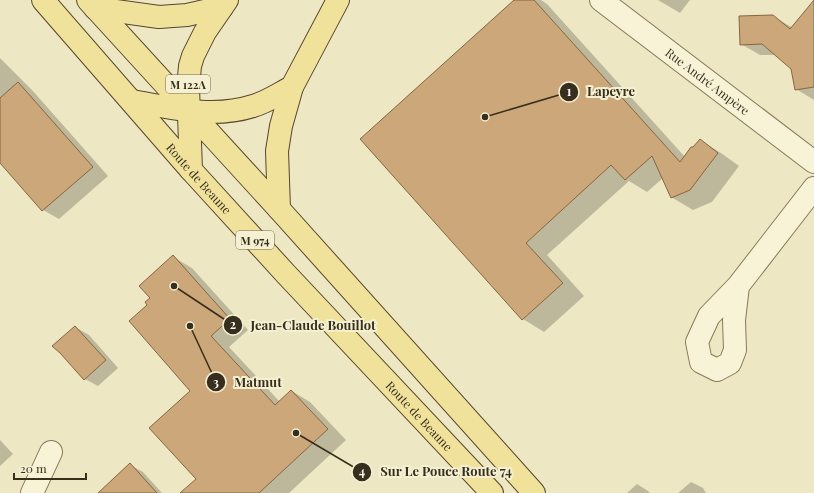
<svg xmlns="http://www.w3.org/2000/svg" width="814" height="493" font-family="'Playfair Display',serif">
<style>
.shadow{fill:#0003}
.building{fill:#cba779;stroke:#866640}
.lines{fill:none;stroke-linecap:round;stroke-linejoin:round}
.minor-casing{stroke:#87795a;stroke-width:24}
.primary-casing{stroke:#55462e;stroke-width:24}
.minor{stroke:#f8f3d6;stroke-width:22}
.primary{stroke:#f0e29b;stroke-width:22}
.labels{text-anchor:middle;dominant-baseline:central;stroke-width:4;stroke-linejoin:round;paint-order:stroke}
.shield{fill:#f5f0d2;stroke:#706854;stroke-width:1}
.shield-label{font-size:11px;font-weight:bold;fill:#372e1e}
.street-label{font-size:12px;fill:#372e1e;stroke:#f5f0d2}
.leader{fill:none;stroke:#372e1e;stroke-width:1.5}
.callout-dot{fill:#372e1e;stroke:#f5f0d2;stroke-width:1.5}
.mark-label{font-size:12px;text-anchor:middle;font-weight:bold;fill:#fff}
.callout-label{font-size:13px;text-anchor:middle;font-weight:bold;fill:#372e1e;stroke:#f5f0d2;stroke-width:4;stroke-linejoin:round;paint-order:stroke}
</style>
<rect width="100%" height="100%" fill="#ede7c3"/>
<g class="shadow">
<polygon points="516,0 541,0 547,4 685,157 700,140 721,153 739,166 712,202 693,210 671,197 663,178 647,192 629,181 547,255 584,296 544,332 523,319 362,139"/>
<polygon points="658,0 690,0 680,13"/>
<polygon points="814,10 814,100 796,89 792,68 776,55 760,55 741,44 773,16 793,28"/>
<polygon points="0,58 32,90 108,176 59,219 43,210 0,161"/>
<polygon points="173,257 192,268 248,330 229,347 280,402 292,391 310,402 346,440 289,493 205,493 191,391 148,305"/>
<polygon points="75,327 89,335 118,368 98,386 85,379 61,352"/>
<polygon points="0,440 13,454 0,466"/>
<polygon points="130,465 143,472 162,493 112,493"/>
<polygon points="691,482 703,488 706,493 678,493"/>
<polygon points="637,484 648,491 650,493 627,493"/>
</g>
<g class="building">
<polygon points="514,0 534,0 680,162 691,147 693,147 700,139 718,153 690,190 671,198 652,156 625,180 611,165 526,243 563,283 522,320 360,139"/>
<polygon points="814,0 814,87 795,90 791,69 762,44 740,45 739,16 773,15 790,29"/>
<polygon points="18,82 93,167 42,211 0,163 0,98"/>
<polygon points="173,255 230,319 211,336 275,405 291,390 328,429 259,493 180,493 196,479 149,428 190,391 129,321 147,305 145,302 150,298 139,286"/>
<polygon points="75,326 106,360 84,380 60,353 52,346"/>
<polygon points="130,463 157,493 98,493"/>
</g>
<g class="lines">
<g class="minor-casing">
<g id="minor">
<path id="s1" d="M601,0L814,162"/>
<polyline points="738,286 734,320 735,350 730,363 717,370 701,362 697,342 709,316 738,286 814,188"/>
<polyline points="32,493 51,452"/>
</g>
</g>
<g class="primary-casing">
<g id="primary">
<path id="s2" d="M43,0L191,170L285,273L492,493"/>
<polyline points="88,0 279,209 534,493"/>
<polyline points="95,8 159,17 187,15 222,7"/>
<path d="M132,101C172,108 213,119 253,106C267,102 280,93 292,87"/>
<polyline points="191,170 188,88 190,66 193,56 205,32 227,0"/>
<polyline points="279,209 277,151 281,126 292,87 338,0"/>
</g>
</g>
<use href="#minor" class="minor"/>
<use href="#primary" class="primary"/>
</g>
<g class="labels">
<g class="shield">
<rect x="166" y="75" width="44" height="18" rx="3"/>
<rect x="236" y="231" width="38" height="18" rx="3"/>
</g>
<g class="shield-label">
<text x="188" y="84">M 122A</text>
<text x="255" y="240">M 974</text>
</g>
<g class="street-label">
<text stroke="none"><textPath href="#s1" startOffset="134">Rue André Ampère</textPath></text>
<text stroke="none"><textPath href="#s2" startOffset="237">Route de Beaune</textPath></text>
<text stroke="none"><textPath href="#s2" startOffset="561">Route de Beaune</textPath></text>
</g>
</g>
<path class="leader" d="M485 117L569 92M174 286L233 325M190 326L216 382M296 433L362 472"/>
<g class="callout-dot">
<circle cx="485" cy="117" r="4"/>
<circle cx="174" cy="286" r="4"/>
<circle cx="190" cy="326" r="4"/>
<circle cx="296" cy="433" r="4"/>
<circle cx="569" cy="92" r="10"/>
<circle cx="233" cy="325" r="10"/>
<circle cx="216" cy="382" r="10"/>
<circle cx="362" cy="472" r="10"/>
</g>
<g class="mark-label">
<text x="569" y="96">1</text>
<text x="233" y="329">2</text>
<text x="216" y="387">3</text>
<text x="362" y="476">4</text>
</g>
<g class="callout-label">
<text x="611" y="96">Lapeyre</text>
<text x="313" y="330">Jean-Claude Bouillot</text>
<text x="258" y="387">Matmut</text>
<text x="446" y="476">Sur Le Pouce Route 74</text>
</g>
<path d="M14 473v6h72v-6" fill="none" stroke="#372e1e" stroke-width="2"/>
<text x="20" y="473" font-size="12" fill="#372e1e" stroke="#f5f0d2" stroke-width="3" paint-order="stroke">20 m</text>
</svg>
